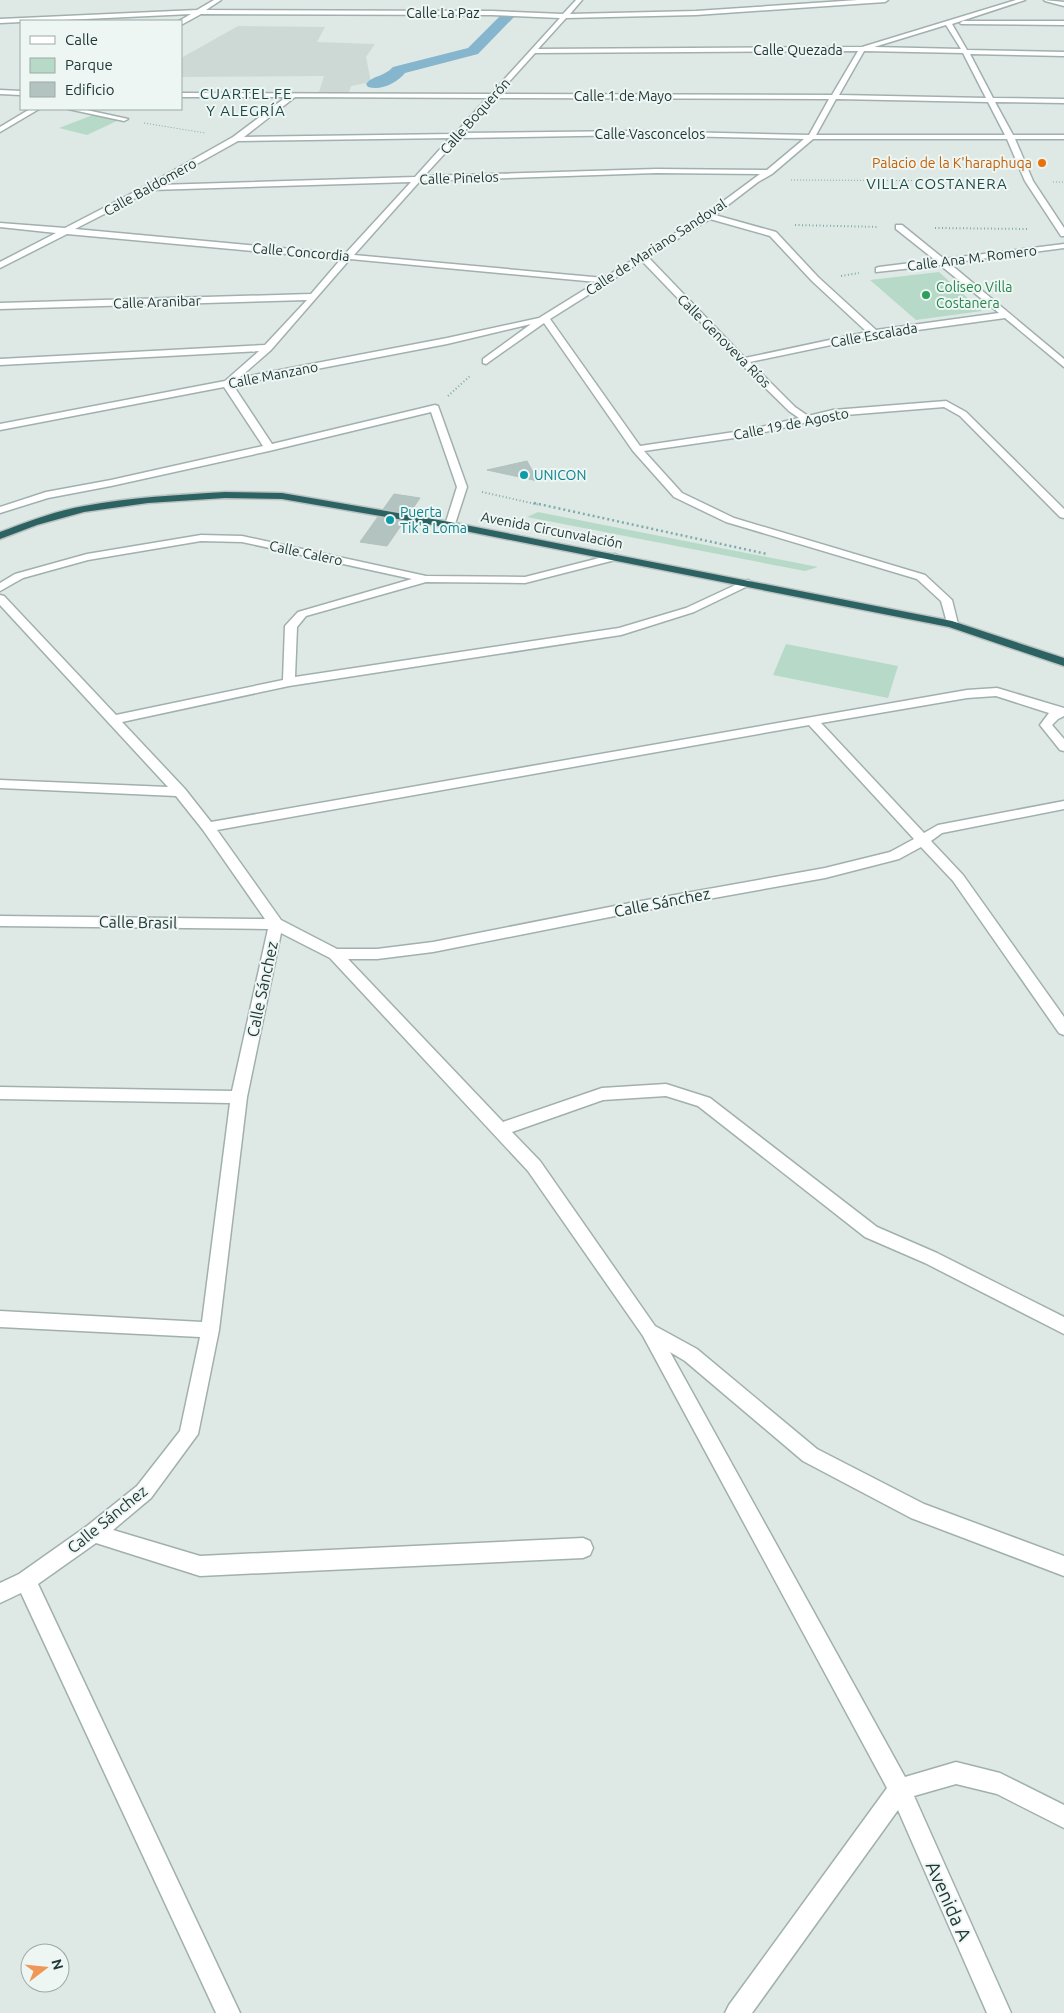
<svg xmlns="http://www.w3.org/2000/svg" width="1064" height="2013" font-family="Ubuntu,sans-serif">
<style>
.built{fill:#ccd9d5}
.green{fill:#b6dac7}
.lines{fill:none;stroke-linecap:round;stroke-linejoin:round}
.canal{fill:#86b5ce;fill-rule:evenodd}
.building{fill:#b3c4c0;stroke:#b0c2be}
.lane-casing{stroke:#a1b0ae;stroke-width:3}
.street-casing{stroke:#a1b0ae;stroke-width:3}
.highway-casing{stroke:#bcc3c3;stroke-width:3}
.path-far2{stroke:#7eaca6;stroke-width:1;stroke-dasharray:1 2;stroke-linecap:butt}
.path-far1{stroke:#7eaca6;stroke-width:2;stroke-dasharray:1 2.5;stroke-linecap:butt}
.path{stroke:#7eaca6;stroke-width:2.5;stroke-dasharray:2 3;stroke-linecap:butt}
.lane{fill:#fff;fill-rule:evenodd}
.street{fill:#fff;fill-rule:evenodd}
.highway{fill:#2c6362;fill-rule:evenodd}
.food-dot{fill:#e8710a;stroke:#eef6f3;stroke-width:2}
.leisure-dot{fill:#2e9e5b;stroke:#eef6f3;stroke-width:2}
.culture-dot{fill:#0f9aa8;stroke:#eef6f3;stroke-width:2}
.labels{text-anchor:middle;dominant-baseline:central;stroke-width:4;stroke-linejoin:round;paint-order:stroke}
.far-street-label{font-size:14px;fill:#203836;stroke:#eef6f3}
.far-food-label{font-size:14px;fill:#c56008;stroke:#eef6f3;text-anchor:end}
.far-leisure-label{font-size:14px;fill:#27864d;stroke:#eef6f3;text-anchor:start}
.far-culture-label{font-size:14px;fill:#0d838f;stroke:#eef6f3;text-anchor:start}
.far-neighbourhood-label{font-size:15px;letter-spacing:1px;fill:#1c4947;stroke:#eef6f3}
.street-label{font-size:16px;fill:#203836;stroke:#eef6f3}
.near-street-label{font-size:19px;fill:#203836;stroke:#eef6f3}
</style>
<rect width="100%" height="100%" fill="#dee9e6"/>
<polygon class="built" points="238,26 325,27 317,42 375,44 366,57 371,82 351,86 349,92 319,92 324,76 181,77 181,58"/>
<g class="green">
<polygon points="93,115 119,120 87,135 59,128"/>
<polygon points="939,272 982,311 916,320 870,280"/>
<polygon points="538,512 818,567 805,571 527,517"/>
<polygon points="786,644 898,666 888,698 773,675"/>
</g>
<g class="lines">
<path class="canal" d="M507,13L512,14L514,17L478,54L405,73C397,83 381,91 368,87L366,84C373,75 384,77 393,67L468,48L502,14Z"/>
</g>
<g class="building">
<polygon points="527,461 538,481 487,470"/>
<polygon points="394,494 420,498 387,546 360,542"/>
</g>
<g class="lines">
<g class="lane-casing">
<polygon id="lane" points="68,109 82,109 128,119 124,121"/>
</g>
<g class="street-casing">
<g id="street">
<path d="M214,0H221L206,10L492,11L563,14L576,0H582L570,14L696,11L858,0H888L885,2L696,15L566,18L538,49L862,47L1016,0H1025L952,24L967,50L1064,52V56L970,54L993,98L1064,99V103L995,102L1013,135H1064V139H1015L1033,181L1064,228V236H1061L1025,181L1007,139H813L772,174L758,182L715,215L776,232L818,277L876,330L999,313L940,265L876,272V268L879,267L935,260L896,229V225H902L944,259L1064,244V248L949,263L1064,359V367L1005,318L874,336L750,362L795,407L808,416L833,410L946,401L966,412L1064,509V518L1060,517L960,416L944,407L833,416L748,436L644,451L682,493L734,518L925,575L952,600L958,624L952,627L948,626L941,601L917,579L726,522L674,497L633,451L544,323L486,364L483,363V359L531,324L447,344L233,385L272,444L435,405L438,406L467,487L454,527H446L445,525L457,487L431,412L269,451L111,486L48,498L0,513V507L46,492L111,480L263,446L224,387L0,430V424L225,381L259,351L0,365V359L265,345L307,300L0,309V303L311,294L341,259L67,234L0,268V262L56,233L0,227V223L65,228L146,186L233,137L286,97H181V93L491,94L560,18L492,15L201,14L181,25V21H179L191,14L0,23V19L197,10ZM946,25L961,49L874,47ZM858,51L832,95L498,94L535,53ZM864,51L963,53L986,98L839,95ZM295,97L487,98L455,134L244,137ZM494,98L829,99L809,135L635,131L463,133ZM836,99L988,102L1005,135H816ZM635,135L804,139L767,170L656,169L424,176L459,138ZM450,138L415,177L159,185L238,141ZM656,173L760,174L706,214L604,278L354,255L420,181ZM411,182L345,254L75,229L151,190ZM710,219L770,236L812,281L867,332L745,358L648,257ZM350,259L597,282L539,318L447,338L239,378L271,350ZM642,261L740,363L789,411L799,418L748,430L640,446L550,319Z"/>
<polygon points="1044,0 1064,2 1064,6 1045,1"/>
<polygon points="963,21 1064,21 1064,25 961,24 960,23"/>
<polygon points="0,90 21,91 21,95 0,94"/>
<polygon points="30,109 39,109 0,132 0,127"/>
<path d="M201,535L242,536L426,576L525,577L615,554L621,557L619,559L525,583L426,582L306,616L297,627L295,677L619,628L686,608L744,581L748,580L754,583L694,612L621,635L289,686L122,722L185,789L211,822L967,690L997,688L1064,708V716L1058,719L1052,725L1064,739V751L1060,750L1040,725L1049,713L996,696L967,698L821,723L924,833L938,825L1064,801V809L942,833L931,841L963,875L1064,1017V1035L1059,1033L953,881L921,847L899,859L825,878L630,913L433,952L377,959H348L503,1122L602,1088L666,1084L710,1098L877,1227L937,1253L1064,1317V1334L925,1263L865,1237L698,1106L666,1096L603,1100L512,1132L540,1161L655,1326L697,1349L817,1449L924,1504L1064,1556V1576L911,1518L803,1461L685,1361L670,1352L905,1777L956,1762L1000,1773L1064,1805V1828L997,1794L956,1784L914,1796L1011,2013H987L898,1810L752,2013H725L729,2005L887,1788L643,1336L528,1171L330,958L281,933L247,1097L219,1330L198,1434L151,1498L113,1530L200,1556L583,1538L590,1541L593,1548L590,1555L583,1558L200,1576L96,1543L38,1584L240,2013H216L21,1593L0,1603V1583L19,1574L87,1526L137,1486L180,1431L200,1337L0,1327V1311L202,1322L230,1103L0,1099V1087L232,1091L268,929L0,926V916L265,919L203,830L176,796L0,788V780L168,787L0,605V595L4,596L116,715L283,680L285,626L298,612L412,579L242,542L201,541L88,560L23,578L0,591V583L15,574L87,554ZM809,725L914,839L890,852L825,868L630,903L433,942L377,949H337L281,920L217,830Z"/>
</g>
</g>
<g class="highway-casing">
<path id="highway" d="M225,492L282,493L450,522L952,621L1064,658V666L949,627L450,528L282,499L225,498L148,503L84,512L37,525L0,539V532C27,522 55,511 84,506C131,497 178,495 225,492Z"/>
</g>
<g class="path-far2">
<polyline points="144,123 205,133"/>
<polyline points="791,180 1007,181"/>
<polyline points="1053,182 1064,182"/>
</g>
<g class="path-far1">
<polyline points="795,225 879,227"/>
<polyline points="935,228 1029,229"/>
<polyline points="841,276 859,273"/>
<polyline points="448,396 471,375"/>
<polyline points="482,492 540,505"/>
</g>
<polyline class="path" points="534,503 767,554"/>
<use href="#lane" class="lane"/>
<use href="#street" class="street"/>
<use href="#highway" class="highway"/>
</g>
<circle class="food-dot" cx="1042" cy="163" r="5"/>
<circle class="leisure-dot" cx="926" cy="295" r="5"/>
<g class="culture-dot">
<circle cx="524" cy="475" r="5"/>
<circle cx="390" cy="520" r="5"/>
</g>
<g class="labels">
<g class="far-street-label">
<text x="443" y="13">Calle La Paz</text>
<text x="798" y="50">Calle Quezada</text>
<text x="623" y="96">Calle 1 de Mayo</text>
<text transform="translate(475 116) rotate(-48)">Calle Boquerón</text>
<text x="650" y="134">Calle Vasconcelos</text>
<text transform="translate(459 178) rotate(-2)">Calle Pinelos</text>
<text transform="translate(150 187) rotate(-29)">Calle Baldomero</text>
<text transform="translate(656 247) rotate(-33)">Calle de Mariano Sandoval</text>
<text transform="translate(301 252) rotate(5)">Calle Concordia</text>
<text transform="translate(972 258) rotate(-7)">Calle Ana M. Romero</text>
<text transform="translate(157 302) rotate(-2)">Calle Aranibar</text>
<text transform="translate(874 335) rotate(-10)">Calle Escalada</text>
<text transform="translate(724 341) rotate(45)">Calle Genoveva Ríos</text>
<text transform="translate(273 375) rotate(-11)">Calle Manzano</text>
<text transform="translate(791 424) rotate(-11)">Calle 19 de Agosto</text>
<text transform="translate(552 530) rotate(11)">Avenida Circunvalación</text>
<text transform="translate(306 553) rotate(12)">Calle Calero</text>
</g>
<g class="far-food-label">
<text x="1032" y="163">Palacio de la K'haraphuqa</text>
</g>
<g class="far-leisure-label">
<text x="936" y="287">Coliseo Villa<tspan x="936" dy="16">Costanera</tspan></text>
</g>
<g class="far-culture-label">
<text x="534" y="475">UNICON</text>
<text x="400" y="512">Puerta<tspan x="400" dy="16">Tik'a Loma</tspan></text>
</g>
<g class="far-neighbourhood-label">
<text x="246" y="93">CUARTEL FE<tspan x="246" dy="17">Y ALEGRÍA</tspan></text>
<text x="937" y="183">VILLA COSTANERA</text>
</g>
<g class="street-label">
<text transform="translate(662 902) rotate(-11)">Calle Sánchez</text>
<text transform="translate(138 922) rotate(1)">Calle Brasil</text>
<text transform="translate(262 989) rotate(-78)">Calle Sánchez</text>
<text transform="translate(107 1519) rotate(-39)">Calle Sánchez</text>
</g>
<g class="near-street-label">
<text transform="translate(949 1901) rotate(66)">Avenida A</text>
</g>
</g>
<rect x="20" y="20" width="162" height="90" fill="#eef6f3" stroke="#9caaa7"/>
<rect x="30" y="36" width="25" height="8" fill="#ffffff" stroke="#9caaa7"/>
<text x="65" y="45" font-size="15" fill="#203836">Calle</text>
<rect x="30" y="58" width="25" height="15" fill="#b6dac7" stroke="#9caaa7"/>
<text x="65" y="70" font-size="15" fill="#203836">Parque</text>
<rect x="30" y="82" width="25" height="15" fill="#b3c4c0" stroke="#9caaa7"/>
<text x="65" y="95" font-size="15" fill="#203836">Edificio</text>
<g transform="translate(45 1968) rotate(74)"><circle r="24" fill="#eef6f3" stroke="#9caaa7"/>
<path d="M0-4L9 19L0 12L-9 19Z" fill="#ef9856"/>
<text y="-8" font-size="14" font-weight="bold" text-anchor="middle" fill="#203836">N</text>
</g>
</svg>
